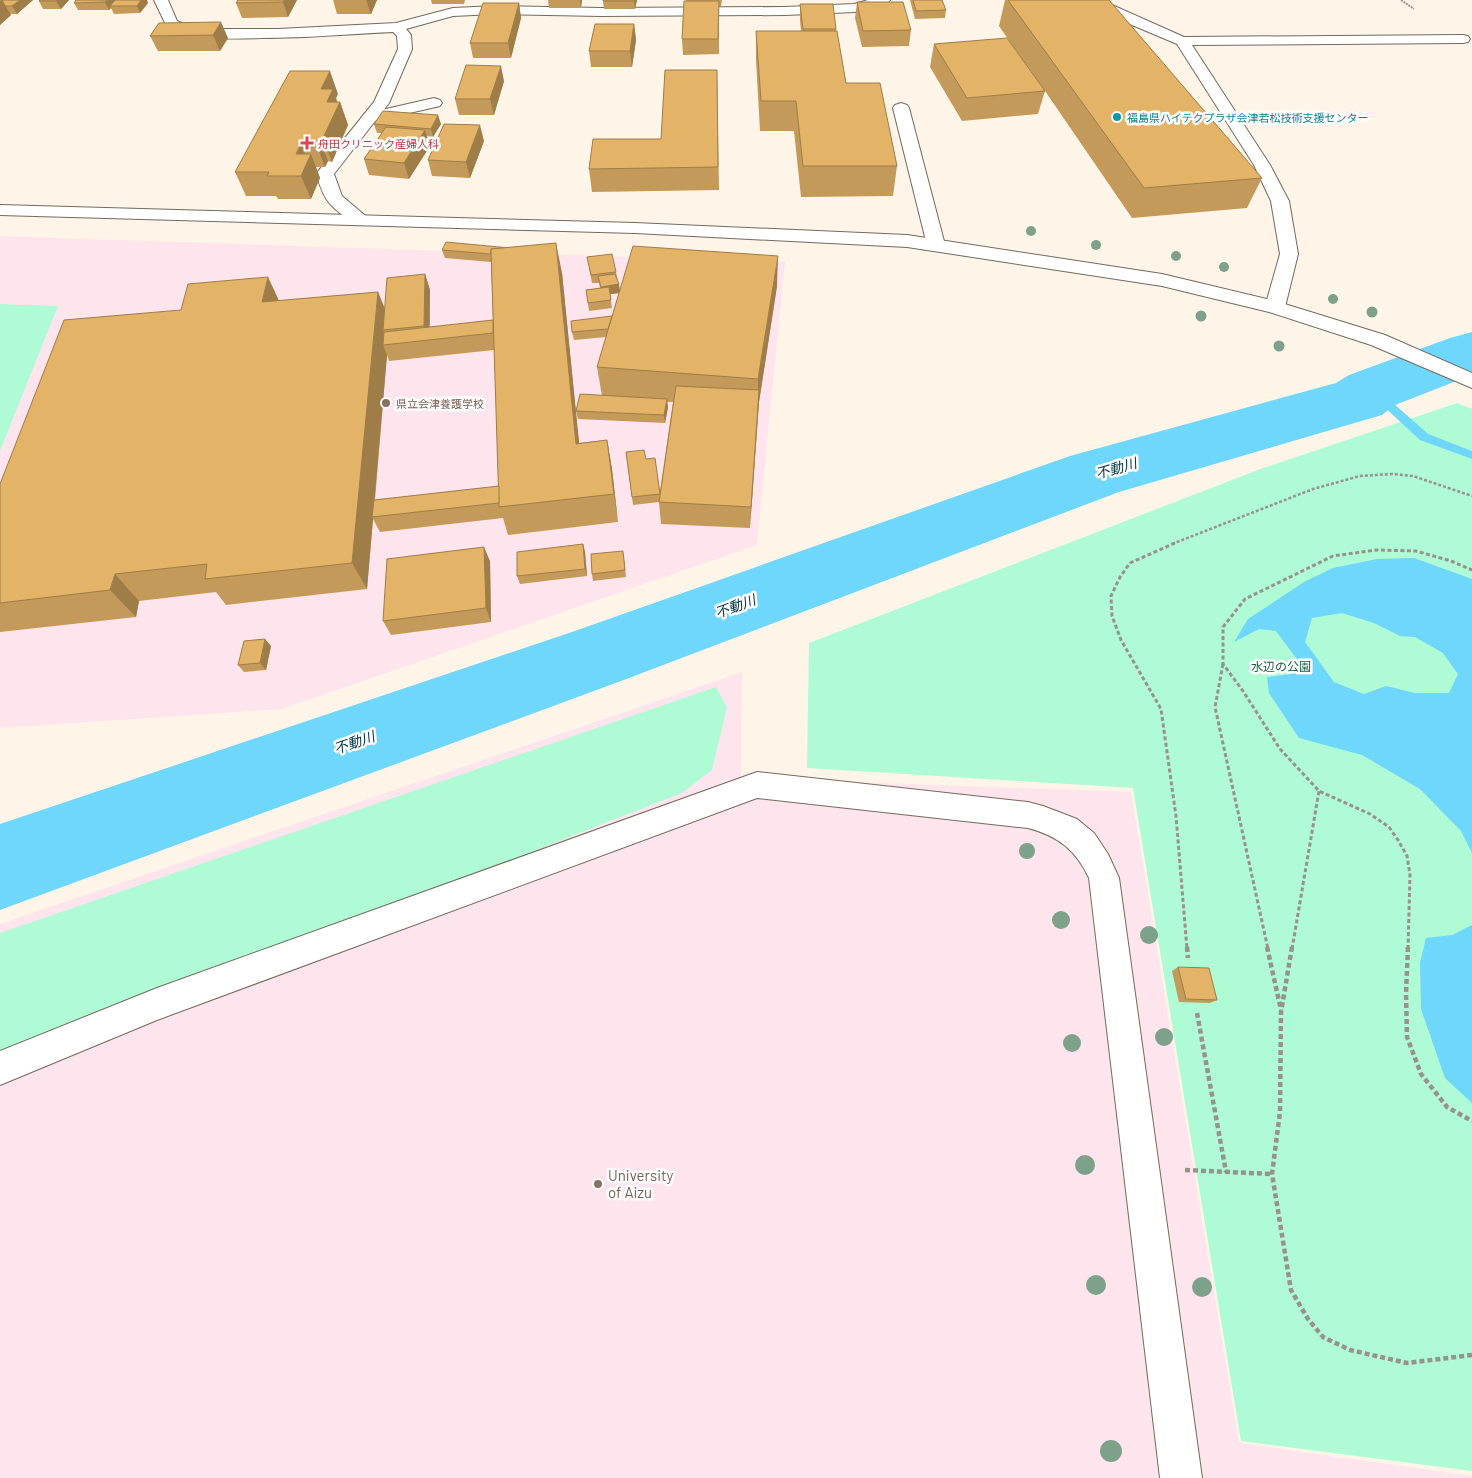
<svg xmlns="http://www.w3.org/2000/svg" width="1472" height="1478" font-family="Barlow,'Noto Sans JP',sans-serif">
<style>
.education{fill:#fee4ed}
.green{fill:#aefbd5}
.water{fill:#6fd6fc;fill-rule:evenodd}
.lines{fill:none;stroke-linecap:round;stroke-linejoin:round}
.stream{fill:#6fd6fc;fill-rule:evenodd}
.river{fill:#6fd6fc;fill-rule:evenodd}
.service-casing{stroke:#716a5e;stroke-width:2}
.minor-casing{stroke:#716a5e;stroke-width:2}
.tertiary-casing{stroke:#716a5e;stroke-width:2}
.path-far3{stroke:#989289;stroke-width:2;stroke-dasharray:2 1;stroke-linecap:butt}
.path-far2{stroke:#989289;stroke-width:2.5;stroke-dasharray:3 2;stroke-linecap:butt}
.path-far1{stroke:#989289;stroke-width:3;stroke-dasharray:4 2.5;stroke-linecap:butt}
.path{stroke:#989289;stroke-width:4.5;stroke-dasharray:5 3;stroke-linecap:butt}
.service{fill:#fff;fill-rule:evenodd}
.minor{fill:#fff;fill-rule:evenodd}
.tertiary{fill:#fff;fill-rule:evenodd}
.tree{fill:#7ea18c}
.wall{fill:#c39a59;fill-rule:evenodd}
.shaded-wall{fill:#9f7d48}
.building{fill:#e3b367;stroke:#9f7d48}
.culture-dot{fill:#0f9aa8;stroke:#fff;stroke-width:2}
.health-dot{fill:#e0444e;stroke:#fff;stroke-width:2}
.education-dot{fill:#8d6e63;stroke:#fff;stroke-width:2}
.labels{text-anchor:middle;dominant-baseline:central;stroke-width:5;stroke-linejoin:round;paint-order:stroke}
.far-culture-label{font-size:11px;fill:#0d838f;stroke:#fff;text-anchor:start}
.far-health-label{font-size:11px;fill:#be3a42;stroke:#fff;text-anchor:start}
.far-education-label{font-size:11px;fill:#785e54;stroke:#fff;text-anchor:start}
.park-label{font-size:12px;fill:#165d41;stroke:#fff}
.water-label{font-size:14px;font-style:italic;fill:#003241;stroke:#fff}
.near-education-label{font-size:15px;fill:#785e54;stroke:#fff;text-anchor:start}
</style>
<rect width="100%" height="100%" fill="#fef5e8"/>
<g class="education">
<polygon points="0,236 785,262 757,545 282,709 0,728"/>
<polygon points="742,672 741,778 1131,792 1239,1443 1472,1476 1472,1478 0,1478 0,924"/>
</g>
<g class="green">
<polygon points="0,304 58,306 0,451"/>
<polygon points="1457,403 1472,409 1472,1471 1241,1441 1133,788 807,768 809,643 1263,468"/>
<polygon points="716,687 727,708 712,770 682,793 0,1060 0,933"/>
</g>
<g class="water">
<path d="M1414,558L1472,579V853L1461,831L1420,789L1362,755L1299,738L1269,693L1267,677L1291,674L1299,662L1276,631L1259,629L1234,642L1248,619L1304,582L1333,568L1377,559ZM1342,613L1374,623L1400,636L1415,637L1443,653L1458,674L1449,693H1415L1386,686L1364,694L1334,682L1305,642L1312,618Z"/>
<polygon points="1472,925 1472,1103 1445,1078 1421,1009 1420,963 1426,938 1452,935"/>
</g>
<g class="lines">
<polygon class="stream" points="1372,387 1376,388 1428,434 1472,451 1472,459 1420,440 1368,392 1367,390 1368,388"/>
<polygon class="river" points="1472,332 1472,375 1395,405 1382,415 1119,492 621,681 0,910 0,824 572,632 1070,456 1336,383 1349,375 1450,338"/>
<g class="service-casing">
<g id="service">
<polygon points="434,98 440,100 442,103 440,106 370,122 364,120 362,117 364,114"/>
<polygon points="901,103 907,105 909,108 945,245 943,249 936,251 929,249 927,245 893,108 895,105"/>
<path d="M757,772L1028,802L1043,806L1077,819L1094,833L1108,854L1119,878L1202,1478H1160L1089,878C1076,850 1058,836 1028,828L757,798L157,1020L0,1085V1051L157,988Z"/>
</g>
</g>
<g class="minor-casing">
<g id="minor">
<path d="M154,0H168L177,21L189,26L210,29H278L396,23L453,8L496,6L601,8L785,7L854,4L868,0H890L888,3L855,12L785,15L601,16L496,14L453,16L406,29L411,35L412,49L389,103L334,174L342,196L369,219L366,223C354,226 334,210 327,200C322,193 319,182 316,174L374,102L398,49L397,36L393,32C349,34 306,38 262,38C230,39 196,41 167,27Z"/>
<polygon points="1084,0 1101,0 1184,37 1463,35 1468,36 1470,39 1468,42 1463,43 1192,45 1270,165 1289,201 1298,254 1285,307 1282,311 1275,313 1268,311 1265,307 1280,254 1271,201 1254,165 1177,44 1099,11"/>
</g>
</g>
<g class="tertiary-casing">
<polygon id="tertiary" points="0,205 635,223 907,235 1162,274 1275,301 1385,335 1472,373 1472,388 1371,345 1269,312 1162,286 907,247 635,233 0,215"/>
</g>
<polyline class="path-far3" points="1401,0 1414,9"/>
<polyline class="path-far2" points="1172,544 1313,489 1360,476 1392,474 1413,476 1472,496"/>
<g class="path-far1">
<polyline points="1175,543 1130,563 1120,577 1111,596 1112,616 1121,640 1161,709 1176,816 1187,949"/>
<polyline points="1223,664 1215,707 1268,949"/>
<polyline points="1292,949 1319,791"/>
<polyline points="1408,949 1410,875 1407,856 1398,840 1389,827 1370,814 1319,791 1280,749 1243,691 1223,664 1223,627 1245,599 1333,556 1376,550 1416,551 1451,561 1472,570"/>
</g>
<g class="path">
<polyline points="1187,947 1188,958"/>
<polyline points="1267,947 1281,1010"/>
<polyline points="1292,947 1281,1012 1280,1112 1272,1174 1291,1290 1308,1319 1323,1337 1350,1350 1407,1363 1472,1355"/>
<polyline points="1408,947 1406,993 1407,1037 1421,1074 1447,1107 1472,1121"/>
<polyline points="1197,1013 1226,1172"/>
<polyline points="1185,1170 1272,1174"/>
</g>
<use href="#service" class="service"/>
<use href="#minor" class="minor"/>
<use href="#tertiary" class="tertiary"/>
</g>
<g class="tree">
<circle cx="1031" cy="231" r="5"/>
<circle cx="1096" cy="245" r="5"/>
<circle cx="1176" cy="256" r="5"/>
<circle cx="1224" cy="267" r="5"/>
<circle cx="1333" cy="299" r="5"/>
<circle cx="1372" cy="312" r="5.5"/>
<circle cx="1201" cy="316" r="5.5"/>
<circle cx="1279" cy="346" r="5.5"/>
<circle cx="1027" cy="851" r="8"/>
<circle cx="1061" cy="920" r="9"/>
<circle cx="1149" cy="935" r="9"/>
<circle cx="1164" cy="1037" r="9"/>
<circle cx="1072" cy="1043" r="9"/>
<circle cx="1085" cy="1165" r="10"/>
<circle cx="1096" cy="1285" r="10"/>
<circle cx="1202" cy="1287" r="10"/>
<circle cx="1111" cy="1451" r="11"/>
</g>
<g class="wall">
<polygon points="0,0 33,0 17,14 10,14 11,15 0,25"/>
<polygon points="69,0 61,9 43,9 39,1"/>
<polygon points="76,0 148,3 140,13 114,14 111,8 109,10 78,10 74,3"/>
<polygon points="238,0 297,0 288,17 242,18 236,3"/>
<polygon points="333,0 377,0 371,14 337,14"/>
<polygon points="431,0 465,0 464,4 432,4"/>
<polygon points="548,0 582,0 581,8 549,8"/>
<polygon points="637,0 635,9 604,9 603,1"/>
<polygon points="686,0 722,0 721,6 719,6 719,54 683,55 682,39"/>
<polygon points="910,0 942,0 946,10 945,18 915,19"/>
<polygon points="1005,0 1109,0 1262,178 1247,208 1132,218 1045,91 1038,114 962,121 930,67 934,44 1035,78 999,26"/>
<polygon points="857,2 911,30 909,46 862,47 855,18"/>
<polygon points="519,3 521,18 511,58 473,58 470,43"/>
<polygon points="800,4 836,29 846,83 897,166 893,196 801,197 794,131 760,131 756,60 756,31 801,31 800,20"/>
<polygon points="159,23 228,38 220,51 158,51 150,36"/>
<polygon points="634,24 636,40 632,67 591,67 589,51"/>
<polygon points="717,70 719,190 592,192 589,169 661,139"/>
<polygon points="504,81 494,115 459,115 455,99"/>
<polygon points="338,94 336,98 337,102 340,102 348,125 332,162 328,161 325,167 316,167 320,178 311,199 278,199 276,196 246,196 235,172"/>
<polygon points="374,124 441,124 433,137 427,136 430,146 409,179 369,175 364,159 382,133 377,133"/>
<polygon points="484,141 470,178 432,176 428,160"/>
<path d="M510,248L562,273L579,443L607,440L612,469L618,522L508,535L503,518L380,532L373,519L367,589L226,605L216,592L139,601L136,617L0,632V484L279,301L378,292L385,309L425,274L430,290V327L493,320L491,262L445,258L442,250ZM494,350L499,486L375,500L387,355L389,361Z"/>
<polygon points="587,257 616,272 620,291 777,286 759,402 750,528 661,524 659,502 633,505 626,452 646,459 660,492 673,402 667,402 668,407 665,423 578,419 576,411 602,396 597,367 606,337 574,340 572,332 612,316 619,293 610,294 612,308 589,311 586,290 600,288 599,283 592,283"/>
<polygon points="583,544 585,552 587,576 520,584 517,576"/>
<polygon points="624,558 626,577 593,581 592,574"/>
<polygon points="490,561 491,622 391,635 383,621"/>
<polygon points="271,646 266,670 244,672 238,665"/>
<polygon points="1178,967 1217,1000 1210,1003 1179,1002 1172,971"/>
</g>
<g class="shaded-wall">
<polygon points="2,0 11,15 0,25 0,1"/>
<polygon points="20,0 33,0 17,14 12,6"/>
<polygon points="58,0 69,0 61,9 56,1"/>
<polygon points="107,0 117,0 110,6 111,8 109,10 105,2"/>
<polygon points="141,0 147,0 148,3 140,13 137,6"/>
<polygon points="284,0 297,0 288,17 283,2"/>
<polygon points="366,0 377,0 371,14"/>
<polygon points="580,0 582,0 581,8"/>
<polygon points="635,0 637,0 635,9 634,1"/>
<polygon points="519,3 521,18 511,58 508,43"/>
<polygon points="221,22 228,38 220,51 213,35"/>
<polygon points="634,24 636,40 632,67 630,51"/>
<polygon points="501,66 504,81 494,115 490,99"/>
<polygon points="330,71 338,94 336,98 338,105 340,102 348,125 332,162 323,138 321,89"/>
<polygon points="438,115 441,124 433,137 431,129"/>
<polygon points="480,125 484,141 470,178 466,162"/>
<polygon points="425,130 430,146 409,179 404,163"/>
<polygon points="319,138 328,161 325,167 316,144"/>
<polygon points="301,144 308,161 311,154 320,178 311,199 301,176 296,154"/>
<polygon points="556,243 562,273 582,472 576,444"/>
<polygon points="778,256 777,286 759,402 750,528 751,507 758,409 758,379"/>
<polygon points="425,274 430,290 429,340 424,326"/>
<polygon points="268,277 282,307 262,302"/>
<polygon points="619,284 620,293 603,295 601,287"/>
<polygon points="378,292 390,322 383,330 388,342 383,345 387,355 373,517 372,517 373,519 367,589 352,563"/>
<polygon points="667,399 668,407 665,423 664,415"/>
<polygon points="607,440 612,469 618,522 614,494"/>
<polygon points="583,544 585,552 587,576 585,569"/>
<polygon points="484,547 490,561 491,622 486,608"/>
<polygon points="115,574 139,601 136,617 110,590"/>
<polygon points="265,639 271,646 266,670 260,663"/>
</g>
<g class="building">
<polygon points="2,0 20,0 12,6 5,6"/>
<polygon points="40,0 58,0 56,1 39,1"/>
<polygon points="76,0 107,0 105,2 74,3"/>
<polygon points="115,0 141,0 137,6 110,6"/>
<polygon points="238,0 284,0 283,2 236,3"/>
<polygon points="603,0 635,0 634,1 603,1"/>
<polygon points="913,0 942,0 946,10 916,11"/>
<polygon points="1008,0 1109,0 1262,178 1144,188"/>
<polygon points="684,1 719,1 718,39 682,39"/>
<polygon points="857,2 903,2 911,30 863,31"/>
<polygon points="483,3 519,3 508,43 470,43"/>
<polygon points="800,4 833,4 836,29 803,29"/>
<polygon points="221,22 213,35 150,36 159,23"/>
<polygon points="595,24 634,24 630,51 589,51"/>
<polygon points="756,31 837,31 846,83 880,83 897,166 803,166 796,101 761,101"/>
<polygon points="1007,38 1045,91 967,98 934,44"/>
<polygon points="466,65 501,66 490,99 455,99"/>
<polygon points="665,70 717,70 718,167 589,169 593,139 661,139"/>
<polygon points="290,71 330,71 321,89 333,89 327,102 340,102 323,138 319,138 316,144 301,144 296,154 311,154 301,176 267,176 269,172 235,172"/>
<polygon points="383,111 438,115 431,129 374,124"/>
<polygon points="444,124 480,125 466,162 428,160"/>
<polygon points="386,127 425,130 404,163 364,159"/>
<polygon points="446,242 510,248 491,249 491,254 442,250"/>
<polygon points="556,243 576,444 607,440 614,494 499,507 491,249"/>
<polygon points="633,246 778,256 758,379 597,367"/>
<polygon points="612,254 616,272 591,275 587,257"/>
<polygon points="425,274 424,326 383,330 387,278"/>
<polygon points="615,274 619,284 601,287 598,276"/>
<polygon points="268,277 262,302 378,292 352,563 205,579 207,564 115,574 110,590 0,603 0,484 64,320 181,310 188,284"/>
<polygon points="609,287 611,300 588,303 586,290"/>
<polygon points="612,316 608,329 572,332 571,321"/>
<polygon points="493,320 493,333 383,345 384,332"/>
<polygon points="676,386 759,390 751,507 659,502"/>
<polygon points="580,394 667,399 664,415 576,411"/>
<polygon points="644,450 646,459 655,458 660,494 632,497 626,452"/>
<polygon points="499,486 499,503 372,517 374,500"/>
<polygon points="583,544 585,569 517,576 517,552"/>
<polygon points="484,547 486,608 383,621 387,559"/>
<polygon points="623,551 625,570 592,574 591,554"/>
<polygon points="265,639 260,663 238,665 244,641"/>
<polygon points="1178,967 1209,968 1217,1000 1186,999"/>
</g>
<circle class="culture-dot" cx="1117" cy="117" r="5"/>
<path class="health-dot" d="M304.5 135.5h5v5h5v5h-5v5h-5v-5h-5v-5h5z"/>
<g class="education-dot">
<circle cx="386" cy="403" r="5"/>
<circle cx="598" cy="1184" r="5"/>
</g>
<g class="labels">
<g class="far-culture-label">
<text x="1127" y="117">福島県ハイテクプラザ会津若松技術支援センター</text>
</g>
<g class="far-health-label">
<text x="318" y="143">舟田クリニック産婦人科</text>
</g>
<g class="far-education-label">
<text x="396" y="403">県立会津養護学校</text>
</g>
<g class="park-label">
<text x="1281" y="666">水辺の公園</text>
</g>
<g class="water-label">
<text transform="translate(1116 468) rotate(-16)">不動川</text>
<text transform="translate(735 606) rotate(-20)">不動川</text>
<text transform="translate(354 742) rotate(-19)">不動川</text>
</g>
<g class="near-education-label">
<text x="608" y="1175">University<tspan x="608" dy="17">of Aizu</tspan></text>
</g>
</g>
</svg>
